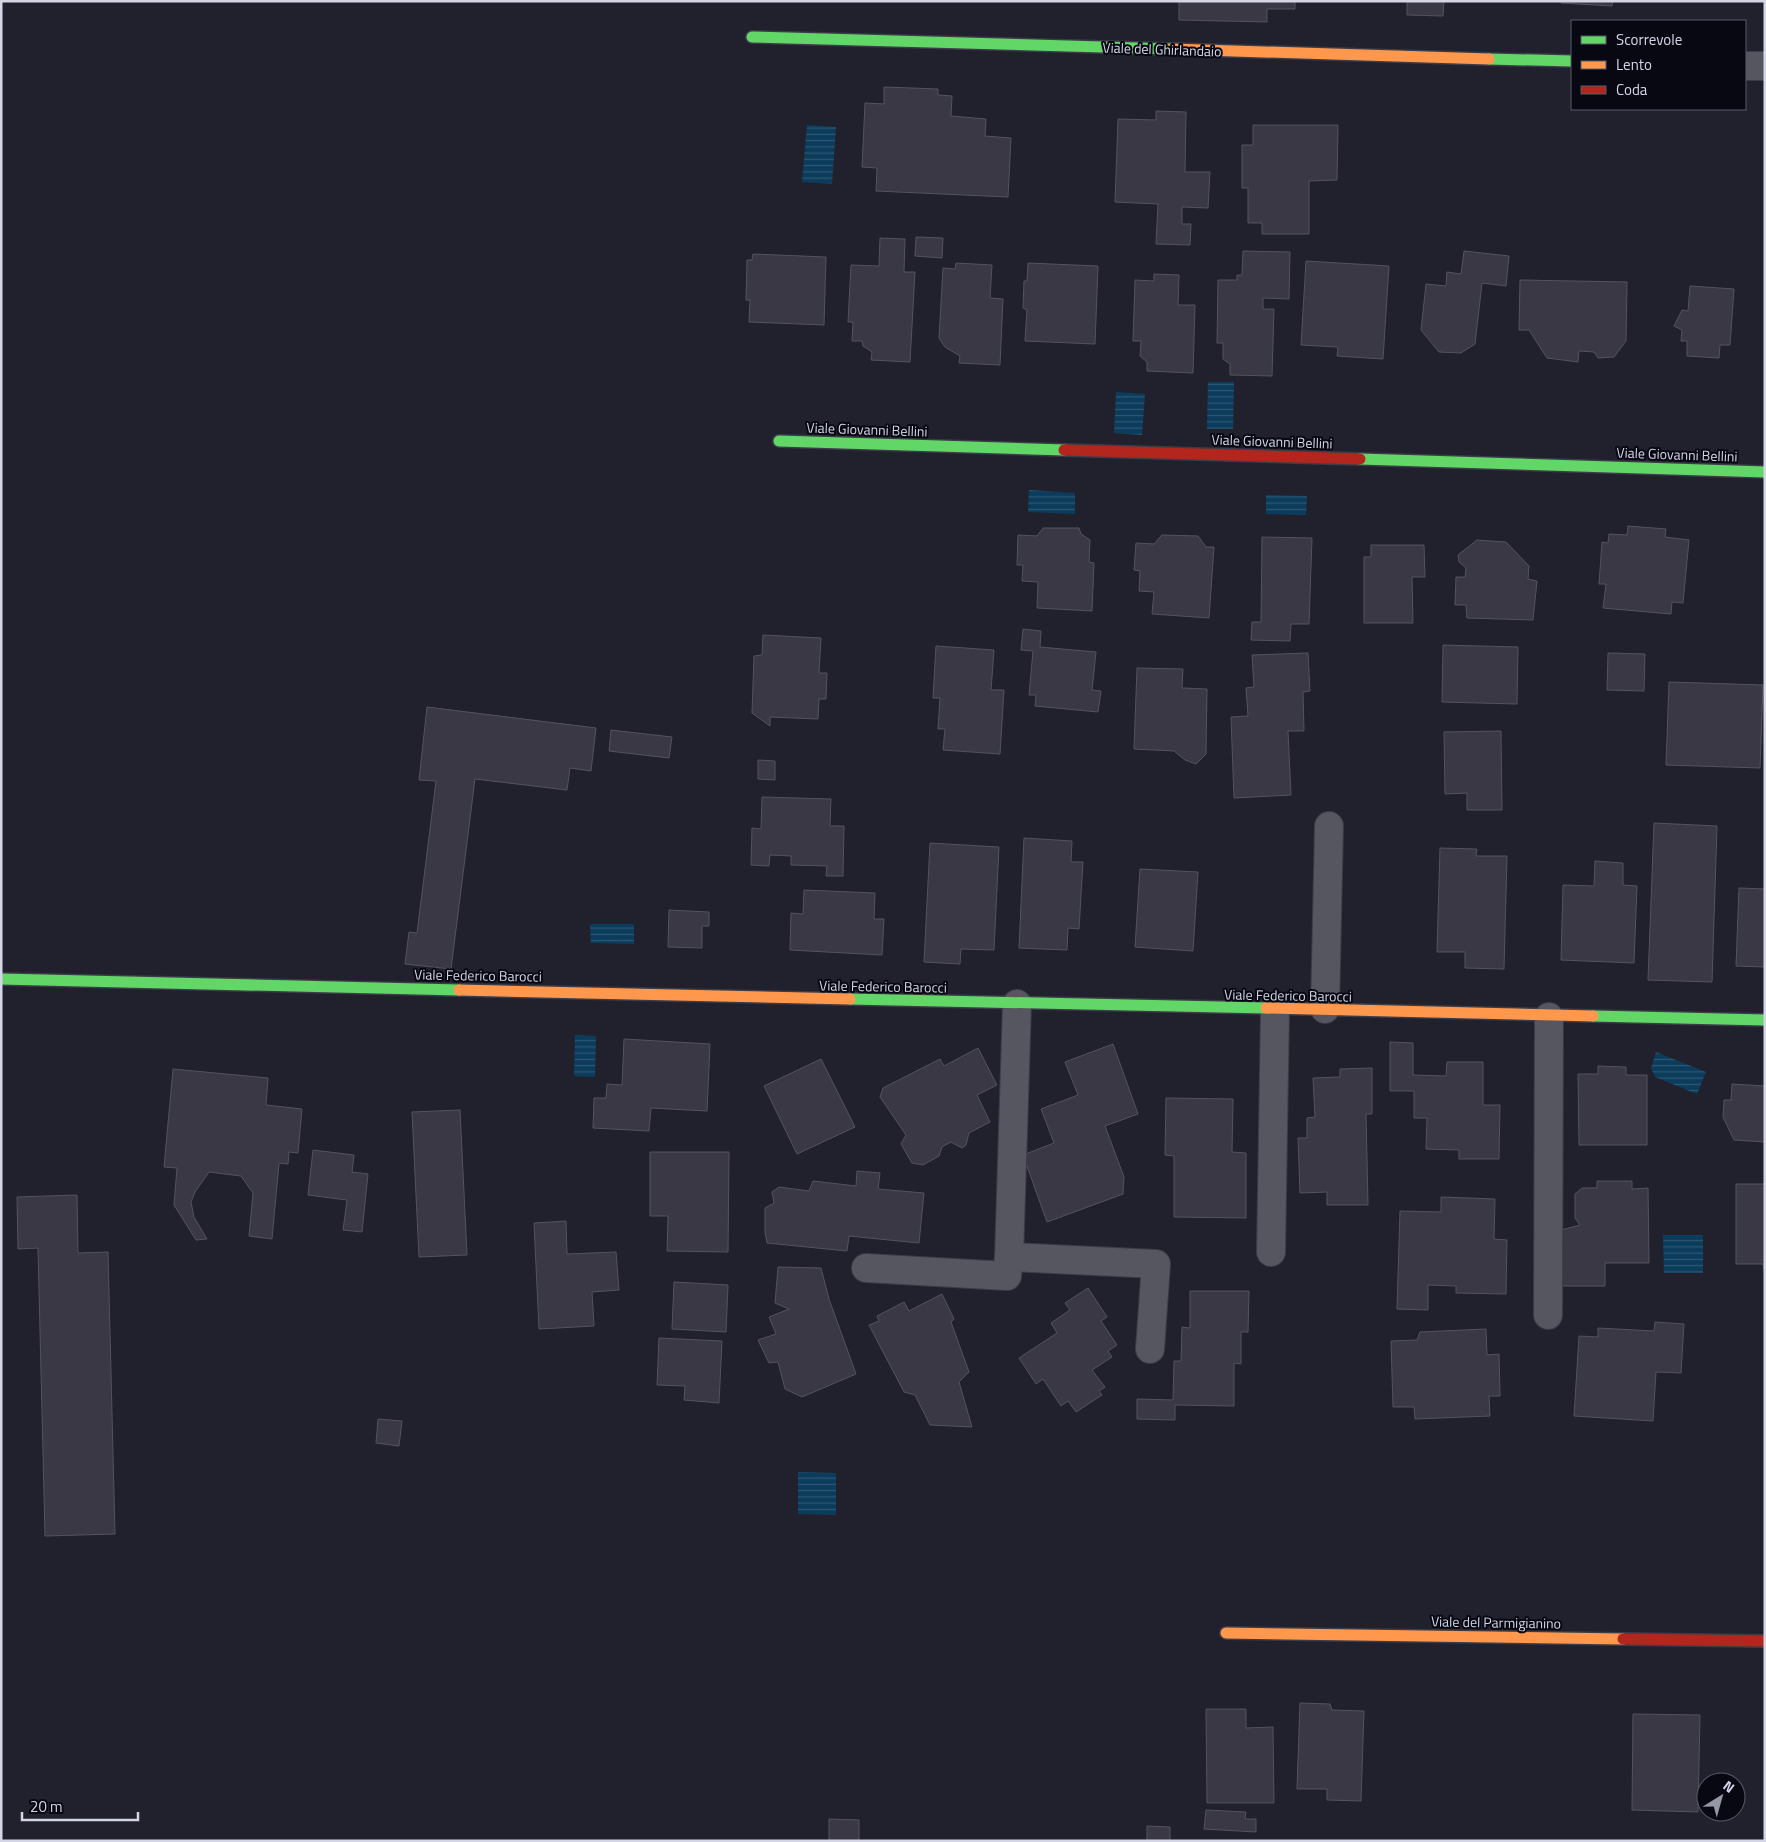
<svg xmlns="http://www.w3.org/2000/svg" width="1766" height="1842" font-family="'Titillium Web',sans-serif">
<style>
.water{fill:url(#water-rules)}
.building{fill:#3a3844;stroke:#54525e}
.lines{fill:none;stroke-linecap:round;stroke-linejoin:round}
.street-casing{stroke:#3c3c48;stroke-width:30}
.fast-casing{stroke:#3c3c48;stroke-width:14}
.slow-casing{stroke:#3c3c48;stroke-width:14}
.jam-casing{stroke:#3c3c48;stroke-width:14}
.street{stroke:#555660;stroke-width:28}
.fast{stroke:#63d668;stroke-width:11}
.slow{stroke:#ff974d;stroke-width:11}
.jam{stroke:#b3261e;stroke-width:11}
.labels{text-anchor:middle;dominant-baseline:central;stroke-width:4;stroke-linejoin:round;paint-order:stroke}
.street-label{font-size:14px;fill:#d4d6e7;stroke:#070812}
</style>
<defs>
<pattern id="water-rules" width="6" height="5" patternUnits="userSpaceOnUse" patternTransform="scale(1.25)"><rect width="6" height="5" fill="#0b3c5b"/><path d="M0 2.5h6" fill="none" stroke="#2e5773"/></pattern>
</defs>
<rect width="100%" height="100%" fill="#21212e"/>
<g class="water">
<polygon points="807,125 836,127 832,184 802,182"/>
<polygon points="1208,382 1234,382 1233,429 1207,429"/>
<polygon points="1116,392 1145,394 1142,435 1114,433"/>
<polygon points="1029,490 1075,493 1075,514 1028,512"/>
<polygon points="1266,495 1307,496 1306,515 1266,514"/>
<polygon points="590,924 634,924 634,944 591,943"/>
<polygon points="575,1035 596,1036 595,1077 574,1076"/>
<polygon points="1656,1052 1706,1072 1697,1094 1655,1077 1651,1068"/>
<polygon points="1663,1235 1703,1235 1703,1273 1664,1273"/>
<polygon points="798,1472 836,1473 836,1515 798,1514"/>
</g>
<g class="building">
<polygon points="1179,1 1295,1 1295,9 1267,9 1267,22 1179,20"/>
<polygon points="1407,1 1444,1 1443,16 1407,15"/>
<polygon points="1561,1 1613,1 1612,6 1561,3"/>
<polygon points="884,87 938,89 938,95 952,96 951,116 986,119 985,136 1011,138 1008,197 876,191 877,168 862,167 865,103 884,104"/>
<polygon points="1156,111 1186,112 1185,172 1210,172 1208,208 1182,207 1182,224 1191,224 1190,245 1156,244 1158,204 1115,202 1118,119 1156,120"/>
<polygon points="1253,125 1338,125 1337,180 1309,181 1309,234 1262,234 1262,223 1248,223 1248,188 1242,188 1242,145 1253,145"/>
<polygon points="916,237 943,238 942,258 915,256"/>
<polygon points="880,238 905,239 904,272 915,272 910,362 871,360 872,352 863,346 862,341 852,341 853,322 848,322 851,265 879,266"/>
<polygon points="1243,251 1290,252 1289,299 1263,298 1263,309 1274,309 1272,376 1230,375 1230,364 1223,359 1223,343 1217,343 1218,280 1237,280 1237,275 1242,275"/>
<polygon points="1464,251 1509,256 1506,286 1482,283 1475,344 1461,353 1439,352 1421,330 1426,284 1446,286 1447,272 1461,274"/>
<polygon points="753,254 826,257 824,325 749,322 750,300 746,300 747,260 752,260"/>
<polygon points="1306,261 1389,266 1383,359 1337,356 1338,347 1301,345"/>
<polygon points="956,263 992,265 990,298 1003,299 1000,365 959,363 960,356 945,347 939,338 943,268 955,269"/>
<polygon points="1028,263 1098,266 1095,344 1025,341 1027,310 1023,308 1024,281 1027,281"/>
<polygon points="1154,274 1179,275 1178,305 1195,305 1193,373 1147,371 1147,362 1140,356 1141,341 1133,341 1135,280 1154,281"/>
<polygon points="1520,280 1627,282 1626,341 1614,357 1598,358 1594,352 1579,351 1578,362 1547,358 1529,330 1519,330"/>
<polygon points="1690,286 1734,289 1730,345 1720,345 1719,358 1687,356 1687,341 1681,341 1682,330 1674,326 1682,310 1688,311"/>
<polygon points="1628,526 1666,529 1665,537 1689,540 1683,603 1672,602 1671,614 1603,608 1606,584 1599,584 1602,542 1608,543 1609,534 1627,535"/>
<polygon points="1043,528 1079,528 1081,534 1090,540 1089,562 1094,563 1092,611 1037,608 1038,582 1022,581 1023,565 1017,565 1018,535 1037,536"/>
<polygon points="1162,535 1198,536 1206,547 1214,547 1209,618 1152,614 1154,592 1139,591 1140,571 1134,570 1136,543 1154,544"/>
<polygon points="1262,537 1312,538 1309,624 1291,624 1290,641 1251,640 1252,622 1261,622"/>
<polygon points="1477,540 1506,542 1529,566 1528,579 1537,581 1533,620 1467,618 1466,605 1455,605 1456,577 1465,577 1466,568 1459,562 1458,555"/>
<polygon points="1371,545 1424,545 1425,577 1412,577 1413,623 1364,623 1364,557 1371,557"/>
<polygon points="1023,629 1041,631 1040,647 1096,652 1092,690 1101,691 1098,712 1035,706 1036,695 1029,695 1033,651 1021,650"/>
<polygon points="763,635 821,638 819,673 827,673 826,699 819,699 818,719 770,717 770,726 752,713 754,656 762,655"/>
<polygon points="1443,645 1518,647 1517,704 1442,702"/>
<polygon points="936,646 994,650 991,690 1004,690 1000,754 943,750 945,729 938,729 940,698 933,698"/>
<polygon points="1308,653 1310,691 1303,692 1304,731 1288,731 1291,795 1234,798 1231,717 1248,716 1246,688 1254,687 1252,655"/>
<polygon points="1608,653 1645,654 1644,691 1607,690"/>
<polygon points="1137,668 1183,669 1182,688 1207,689 1206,754 1196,764 1185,760 1174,751 1134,749"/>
<polygon points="1669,682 1763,685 1760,768 1666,765"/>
<polygon points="427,707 596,728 591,771 570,768 567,790 475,779 451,969 405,964 409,932 417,933 436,781 419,780"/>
<polygon points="611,730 672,737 669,758 609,751"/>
<polygon points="1501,731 1502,810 1467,810 1467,793 1445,794 1444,732"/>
<polygon points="758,760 775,761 775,780 758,779"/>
<polygon points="762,797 831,799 830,826 844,826 843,876 826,876 827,866 791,865 791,856 770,855 769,866 751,865 752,828 761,829"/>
<polygon points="1654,823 1717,826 1712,982 1648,980"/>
<polygon points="1024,838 1072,841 1071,862 1083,862 1079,929 1068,928 1067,950 1019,948"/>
<polygon points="930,843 999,847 994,950 961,949 960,964 924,962"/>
<polygon points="1440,848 1477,849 1476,856 1507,856 1504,969 1465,968 1465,952 1437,952"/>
<polygon points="1595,861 1623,863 1623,885 1637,886 1634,963 1561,960 1563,885 1594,886"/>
<polygon points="1140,869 1198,872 1193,951 1135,947"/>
<polygon points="1739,888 1765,889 1765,967 1736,966"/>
<polygon points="804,890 875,893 874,919 884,919 882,955 790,950 791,913 803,914"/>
<polygon points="669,910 709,912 709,926 702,926 702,948 668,947"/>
<polygon points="624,1039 710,1044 707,1111 651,1108 649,1131 593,1128 594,1098 606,1098 607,1084 622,1085"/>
<polygon points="1390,1042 1413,1043 1413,1075 1446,1076 1447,1062 1483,1062 1483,1105 1500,1105 1499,1159 1459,1159 1459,1150 1426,1149 1427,1118 1414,1118 1414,1091 1390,1091"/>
<polygon points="1113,1044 1138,1114 1105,1126 1124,1177 1123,1194 1047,1222 1023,1155 1054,1143 1041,1109 1078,1095 1065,1062"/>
<polygon points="978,1048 997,1085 977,1095 990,1122 969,1133 966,1145 962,1148 951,1142 942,1147 939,1156 923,1165 912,1163 901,1144 906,1135 880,1097 883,1088 940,1059 944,1066"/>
<polygon points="821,1059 855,1127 797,1154 764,1086"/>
<polygon points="1598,1066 1626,1067 1626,1075 1647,1075 1647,1145 1579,1145 1578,1074 1598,1074"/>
<polygon points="1372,1068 1372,1114 1366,1114 1368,1205 1327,1205 1327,1192 1300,1193 1298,1138 1307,1138 1307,1118 1315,1117 1313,1078 1340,1077 1340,1069"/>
<polygon points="173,1069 268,1078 266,1105 302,1109 298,1153 289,1152 288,1164 279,1163 272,1239 249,1236 253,1193 241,1176 209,1172 195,1192 191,1202 194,1217 207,1239 196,1240 174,1205 177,1168 164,1167"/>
<polygon points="1732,1084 1765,1086 1765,1142 1734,1140 1723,1117 1724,1100 1731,1100"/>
<polygon points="1166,1098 1233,1099 1232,1152 1246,1153 1246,1218 1174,1217 1174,1156 1165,1155"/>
<polygon points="460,1110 467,1255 419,1257 412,1112"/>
<polygon points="313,1150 354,1155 352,1172 368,1174 362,1232 343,1230 347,1200 308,1195"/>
<polygon points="650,1152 729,1152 728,1252 667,1251 668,1216 650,1216"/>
<polygon points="857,1171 880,1173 878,1189 924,1193 919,1243 849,1236 847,1251 767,1243 765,1232 765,1208 774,1203 772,1192 779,1187 809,1191 813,1181 856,1186"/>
<polygon points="1597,1181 1632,1181 1632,1189 1648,1188 1649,1263 1605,1263 1605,1286 1562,1286 1561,1230 1580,1225 1575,1218 1575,1194 1582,1188 1597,1188"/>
<polygon points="1736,1184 1765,1184 1765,1275 1763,1264 1736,1264"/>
<polygon points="77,1195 78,1253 108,1252 115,1534 45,1536 38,1248 18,1249 17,1197"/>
<polygon points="1441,1197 1495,1199 1494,1239 1507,1240 1506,1294 1456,1293 1456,1286 1428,1285 1428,1310 1397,1309 1400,1211 1441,1212"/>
<polygon points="566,1221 567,1254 616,1252 619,1290 592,1292 594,1326 539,1329 534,1223"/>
<polygon points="778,1267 821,1268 829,1299 856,1374 802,1397 785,1389 778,1362 769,1363 758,1340 776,1334 769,1317 789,1309 775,1303"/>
<polygon points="674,1282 728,1285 726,1332 672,1329"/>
<polygon points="1088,1288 1107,1317 1101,1321 1117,1345 1108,1351 1112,1357 1092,1370 1105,1387 1099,1391 1102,1395 1076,1412 1068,1401 1061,1406 1043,1379 1036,1384 1019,1358 1057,1333 1051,1323 1070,1310 1065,1303"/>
<polygon points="1190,1291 1249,1291 1248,1332 1241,1332 1241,1364 1234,1363 1234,1406 1175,1405 1175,1420 1137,1419 1137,1399 1173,1400 1174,1361 1181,1361 1182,1327 1190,1328"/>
<polygon points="942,1294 954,1319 951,1322 969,1372 959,1382 972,1427 930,1425 915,1395 904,1392 869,1325 879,1321 877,1316 904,1302 909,1311"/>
<polygon points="1655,1322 1684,1324 1681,1373 1656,1372 1653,1421 1574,1416 1579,1336 1598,1337 1598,1328 1654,1331"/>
<polygon points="1486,1329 1487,1355 1499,1354 1500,1396 1489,1396 1490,1416 1415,1419 1414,1407 1393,1407 1391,1341 1417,1340 1420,1332"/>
<polygon points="659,1338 722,1341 719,1403 684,1400 685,1386 657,1385"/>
<polygon points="378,1419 402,1421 399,1446 376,1443"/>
<polygon points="1300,1703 1330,1704 1332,1710 1364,1711 1361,1801 1327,1800 1327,1789 1297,1789"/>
<polygon points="1206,1709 1246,1709 1246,1728 1273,1727 1274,1803 1207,1803"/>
<polygon points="1633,1714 1700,1715 1698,1812 1632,1810"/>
<polygon points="1206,1810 1246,1812 1245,1819 1256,1819 1256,1832 1204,1829"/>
<polygon points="829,1819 859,1820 859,1841 829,1841"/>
<polygon points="1147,1826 1170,1827 1170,1841 1147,1841"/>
</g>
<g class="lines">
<g class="street-casing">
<g id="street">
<polyline points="1745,66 1765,66"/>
<polyline points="1017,1004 1009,1257 1156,1264 1150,1349"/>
<polyline points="1325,1009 1329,826"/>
<polyline points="1271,1252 1275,1010"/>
<polyline points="866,1268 1007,1276 1009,1257"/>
<polyline points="1548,1315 1549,1017"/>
</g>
</g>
<g class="fast-casing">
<g id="fast">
<polyline points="752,37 1172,49"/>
<polyline points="1489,59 1572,61"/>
<polyline points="779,441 1064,450"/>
<polyline points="1360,459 1765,472"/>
<polyline points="1,979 459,990"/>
<polyline points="850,999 1266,1008"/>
<polyline points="1593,1016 1765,1020"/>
</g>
</g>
<g class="slow-casing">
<g id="slow">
<polyline points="1172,49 1489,59"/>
<polyline points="459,990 850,999"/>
<polyline points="1266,1008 1593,1016"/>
<polyline points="1226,1633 1623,1639"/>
</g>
</g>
<g class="jam-casing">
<g id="jam">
<polyline points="1064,450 1360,459"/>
<polyline points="1623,1639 1765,1641"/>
</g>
</g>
<use href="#street" class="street"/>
<use href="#fast" class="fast"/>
<use href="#slow" class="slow"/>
<use href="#jam" class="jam"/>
</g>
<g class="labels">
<g class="street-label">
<text transform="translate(1162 49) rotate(2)">Viale del Ghirlandaio</text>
<text transform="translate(867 429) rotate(2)">Viale Giovanni Bellini</text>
<text transform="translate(1272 441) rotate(2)">Viale Giovanni Bellini</text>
<text transform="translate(1677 454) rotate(2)">Viale Giovanni Bellini</text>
<text transform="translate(478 975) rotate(1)">Viale Federico Barocci</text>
<text transform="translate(883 986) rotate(1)">Viale Federico Barocci</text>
<text transform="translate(1288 995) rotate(1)">Viale Federico Barocci</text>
<text transform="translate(1496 1622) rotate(1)">Viale del Parmigianino</text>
</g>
</g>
<rect width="1766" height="1842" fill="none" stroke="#d4d6e7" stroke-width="5"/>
<rect x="1571" y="20" width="175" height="90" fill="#070812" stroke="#595a67"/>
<rect x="1581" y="36" width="25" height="8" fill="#63d668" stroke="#595a67"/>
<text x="1616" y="45" font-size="15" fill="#d4d6e7">Scorrevole</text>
<rect x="1581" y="61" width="25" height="8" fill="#ff974d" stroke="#595a67"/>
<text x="1616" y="70" font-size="15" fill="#d4d6e7">Lento</text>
<rect x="1581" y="86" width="25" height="8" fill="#b3261e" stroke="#595a67"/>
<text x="1616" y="95" font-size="15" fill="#d4d6e7">Coda</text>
<g transform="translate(1721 1797) rotate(37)"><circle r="24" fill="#070812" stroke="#595a67"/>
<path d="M0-4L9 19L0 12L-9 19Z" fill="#9597a6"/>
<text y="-8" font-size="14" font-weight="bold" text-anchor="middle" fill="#d4d6e7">N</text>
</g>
<path d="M22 1812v8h116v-8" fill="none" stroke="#d4d6e7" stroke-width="2.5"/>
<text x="30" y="1812" font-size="15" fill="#d4d6e7" stroke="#070812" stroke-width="4" paint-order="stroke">20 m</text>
</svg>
